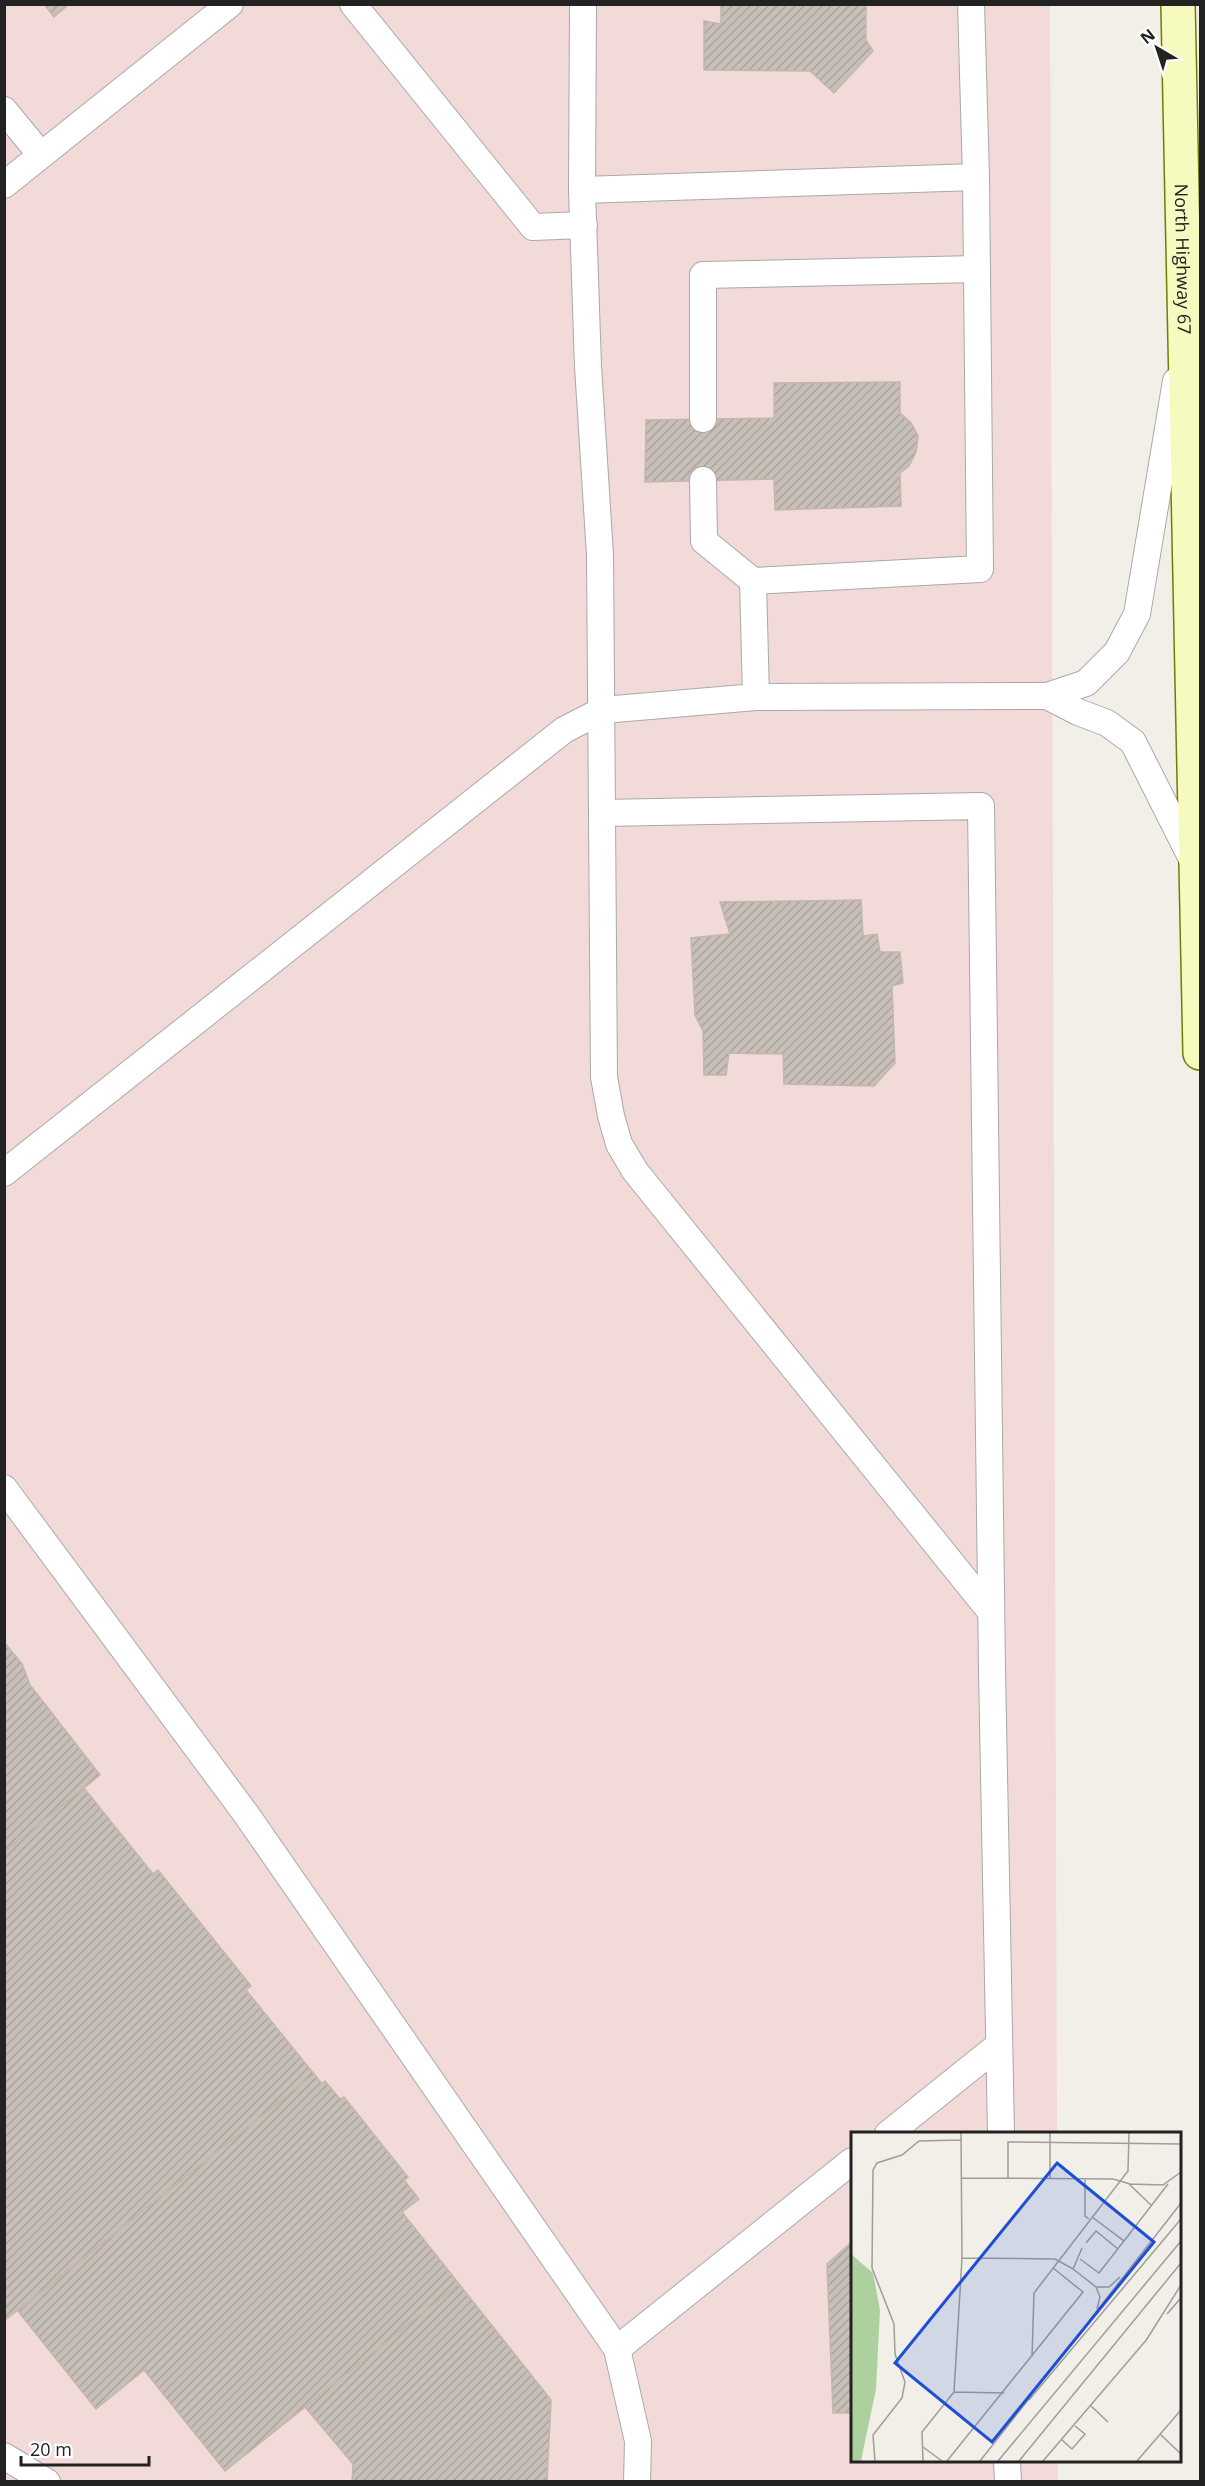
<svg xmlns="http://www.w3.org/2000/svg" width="1205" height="2486" font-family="'Open Sans',sans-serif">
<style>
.commercial{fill:#f2dad9}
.building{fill:url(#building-hatch);stroke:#c4b6ab;stroke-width:1.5}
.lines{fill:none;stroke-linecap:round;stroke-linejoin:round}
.lane-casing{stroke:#a9a9a9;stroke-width:28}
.secondary-casing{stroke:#707d05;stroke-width:36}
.lane{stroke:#fff;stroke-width:26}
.secondary{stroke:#f7fabf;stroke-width:33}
.labels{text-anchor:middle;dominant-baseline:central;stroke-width:4.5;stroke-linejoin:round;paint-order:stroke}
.street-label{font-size:18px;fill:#222;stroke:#fff}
.inset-road{fill:none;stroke:#9f9d99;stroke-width:1.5}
.view{fill:#1d4ed8;fill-opacity:0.15;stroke:#1d4ed8;stroke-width:3}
.inset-edge{fill:none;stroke:#222;stroke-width:3}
</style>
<defs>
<pattern id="building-hatch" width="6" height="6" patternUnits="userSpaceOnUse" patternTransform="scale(1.5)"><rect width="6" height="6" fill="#c7bfb8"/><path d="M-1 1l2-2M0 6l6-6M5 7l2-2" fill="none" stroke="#aba49e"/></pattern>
</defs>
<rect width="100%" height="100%" fill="#f2efe9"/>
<polygon class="commercial" points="5,5 1050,5 1057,2133 852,2134 852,2460 1058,2461 1058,2481 5,2482"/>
<g class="building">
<polygon points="44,4 69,4 54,17"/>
<polygon points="721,4 866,4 866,40 873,51 834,93 810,71 704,70 704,21 721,24"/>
<polygon points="900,382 900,413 911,423 918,436 916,452 909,466 900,473 901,506 775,510 774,479 645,482 646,420 774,418 774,383"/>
<polygon points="861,900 863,936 877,934 880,952 900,952 903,983 892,986 895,1063 874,1086 784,1084 783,1054 729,1053 726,1075 704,1075 703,1031 695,1015 691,938 730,934 720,902"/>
<polygon points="4,1642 22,1664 30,1685 100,1775 4,1852"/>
<polygon points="84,1788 153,1874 158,1870 251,1986 246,1990 314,2074 4,2321 4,1852"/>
<polygon points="314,2074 322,2084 325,2081 340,2099 344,2097 408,2177 404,2180 419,2199 402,2212 459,2284 225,2471 144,2370 96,2409 18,2311"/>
<polygon points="852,2242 852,2413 833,2413 827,2264"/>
<polygon points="459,2284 551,2400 547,2482 352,2482 353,2464 305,2407"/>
</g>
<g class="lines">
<g class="lane-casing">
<g id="lane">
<polyline points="353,4 533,227 584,225"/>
<polyline points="583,4 582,190 588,366 600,555 604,1077 611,1116 619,1144 635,1171 991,1612"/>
<polyline points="971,4 976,177"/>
<polyline points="4,110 41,155"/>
<polyline points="4,185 230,4"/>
<polyline points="582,190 976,177 980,569 753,581 704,541 703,480"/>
<polyline points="703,419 703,275 977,269"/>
<polyline points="1047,696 1078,712 1107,723 1133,742 1194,863"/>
<polyline points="756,697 1047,696 1086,683 1117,652 1137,614 1176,381"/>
<polyline points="602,813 981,806 992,1670 1001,2134"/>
<polyline points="4,1173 564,730 603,710 756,697 753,581"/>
<polyline points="4,1488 246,1814 617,2349 638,2441 637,2482"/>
<polyline points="888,2134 999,2045"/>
<polyline points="617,2349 852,2161"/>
<polyline points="4,2456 47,2482"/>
<polyline points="1007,2460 1008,2482"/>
</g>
</g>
<g class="secondary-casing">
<g id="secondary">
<path id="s1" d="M1178,4L1200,1053"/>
</g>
</g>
<use href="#lane" class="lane"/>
<use href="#secondary" class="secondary"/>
</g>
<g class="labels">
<g class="street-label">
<text stroke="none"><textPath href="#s1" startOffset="255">North Highway 67</textPath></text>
</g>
</g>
<g transform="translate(851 2132)">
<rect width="330" height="330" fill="#f2efe9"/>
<path d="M0,122L22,141L29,178L25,257L10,329H0Z" fill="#add19e"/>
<path class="inset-road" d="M199,1V47M111,46L262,47L279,52L312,53L330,40M157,46V10L330,12M234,47V84L238,87M278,52L300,73M273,109L317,52M235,111L245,99L267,117M111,126L204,127L222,137L231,116M229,127L248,141L273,109L241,85M222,137L245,155L249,165L246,177M245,155H258L269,145M316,182L330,166M238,189L330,71M294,210L330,153M181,225L183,161L277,39L278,1M103,260L153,261M178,268L330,87M240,274L257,290M309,302L330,322M211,308L221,317L234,302L224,294M72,315L91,329M24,329L22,303L51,266L54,250L44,222L43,192L21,136L22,38L26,31L51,23L68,9L110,8M72,329L71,300L103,260L111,126L110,1M96,329L232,160L202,136M129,329L181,263M147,329L330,109M168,329L330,131M192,329L297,206M286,329L330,278"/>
<path class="view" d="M206,31L303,110L141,310L44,231Z"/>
<rect width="330" height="330" class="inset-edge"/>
</g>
<rect width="1205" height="2486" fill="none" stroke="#222222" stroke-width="12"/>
<g transform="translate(1157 48) rotate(321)" stroke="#ffffff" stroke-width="4.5" paint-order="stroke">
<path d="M0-4.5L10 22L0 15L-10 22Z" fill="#222222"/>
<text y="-9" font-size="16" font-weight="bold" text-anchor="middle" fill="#222222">N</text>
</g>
<path d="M21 2456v9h128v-9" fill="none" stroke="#222222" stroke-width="3"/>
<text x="30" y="2456" font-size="18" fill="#222222" stroke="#ffffff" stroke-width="4.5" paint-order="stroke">20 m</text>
</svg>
